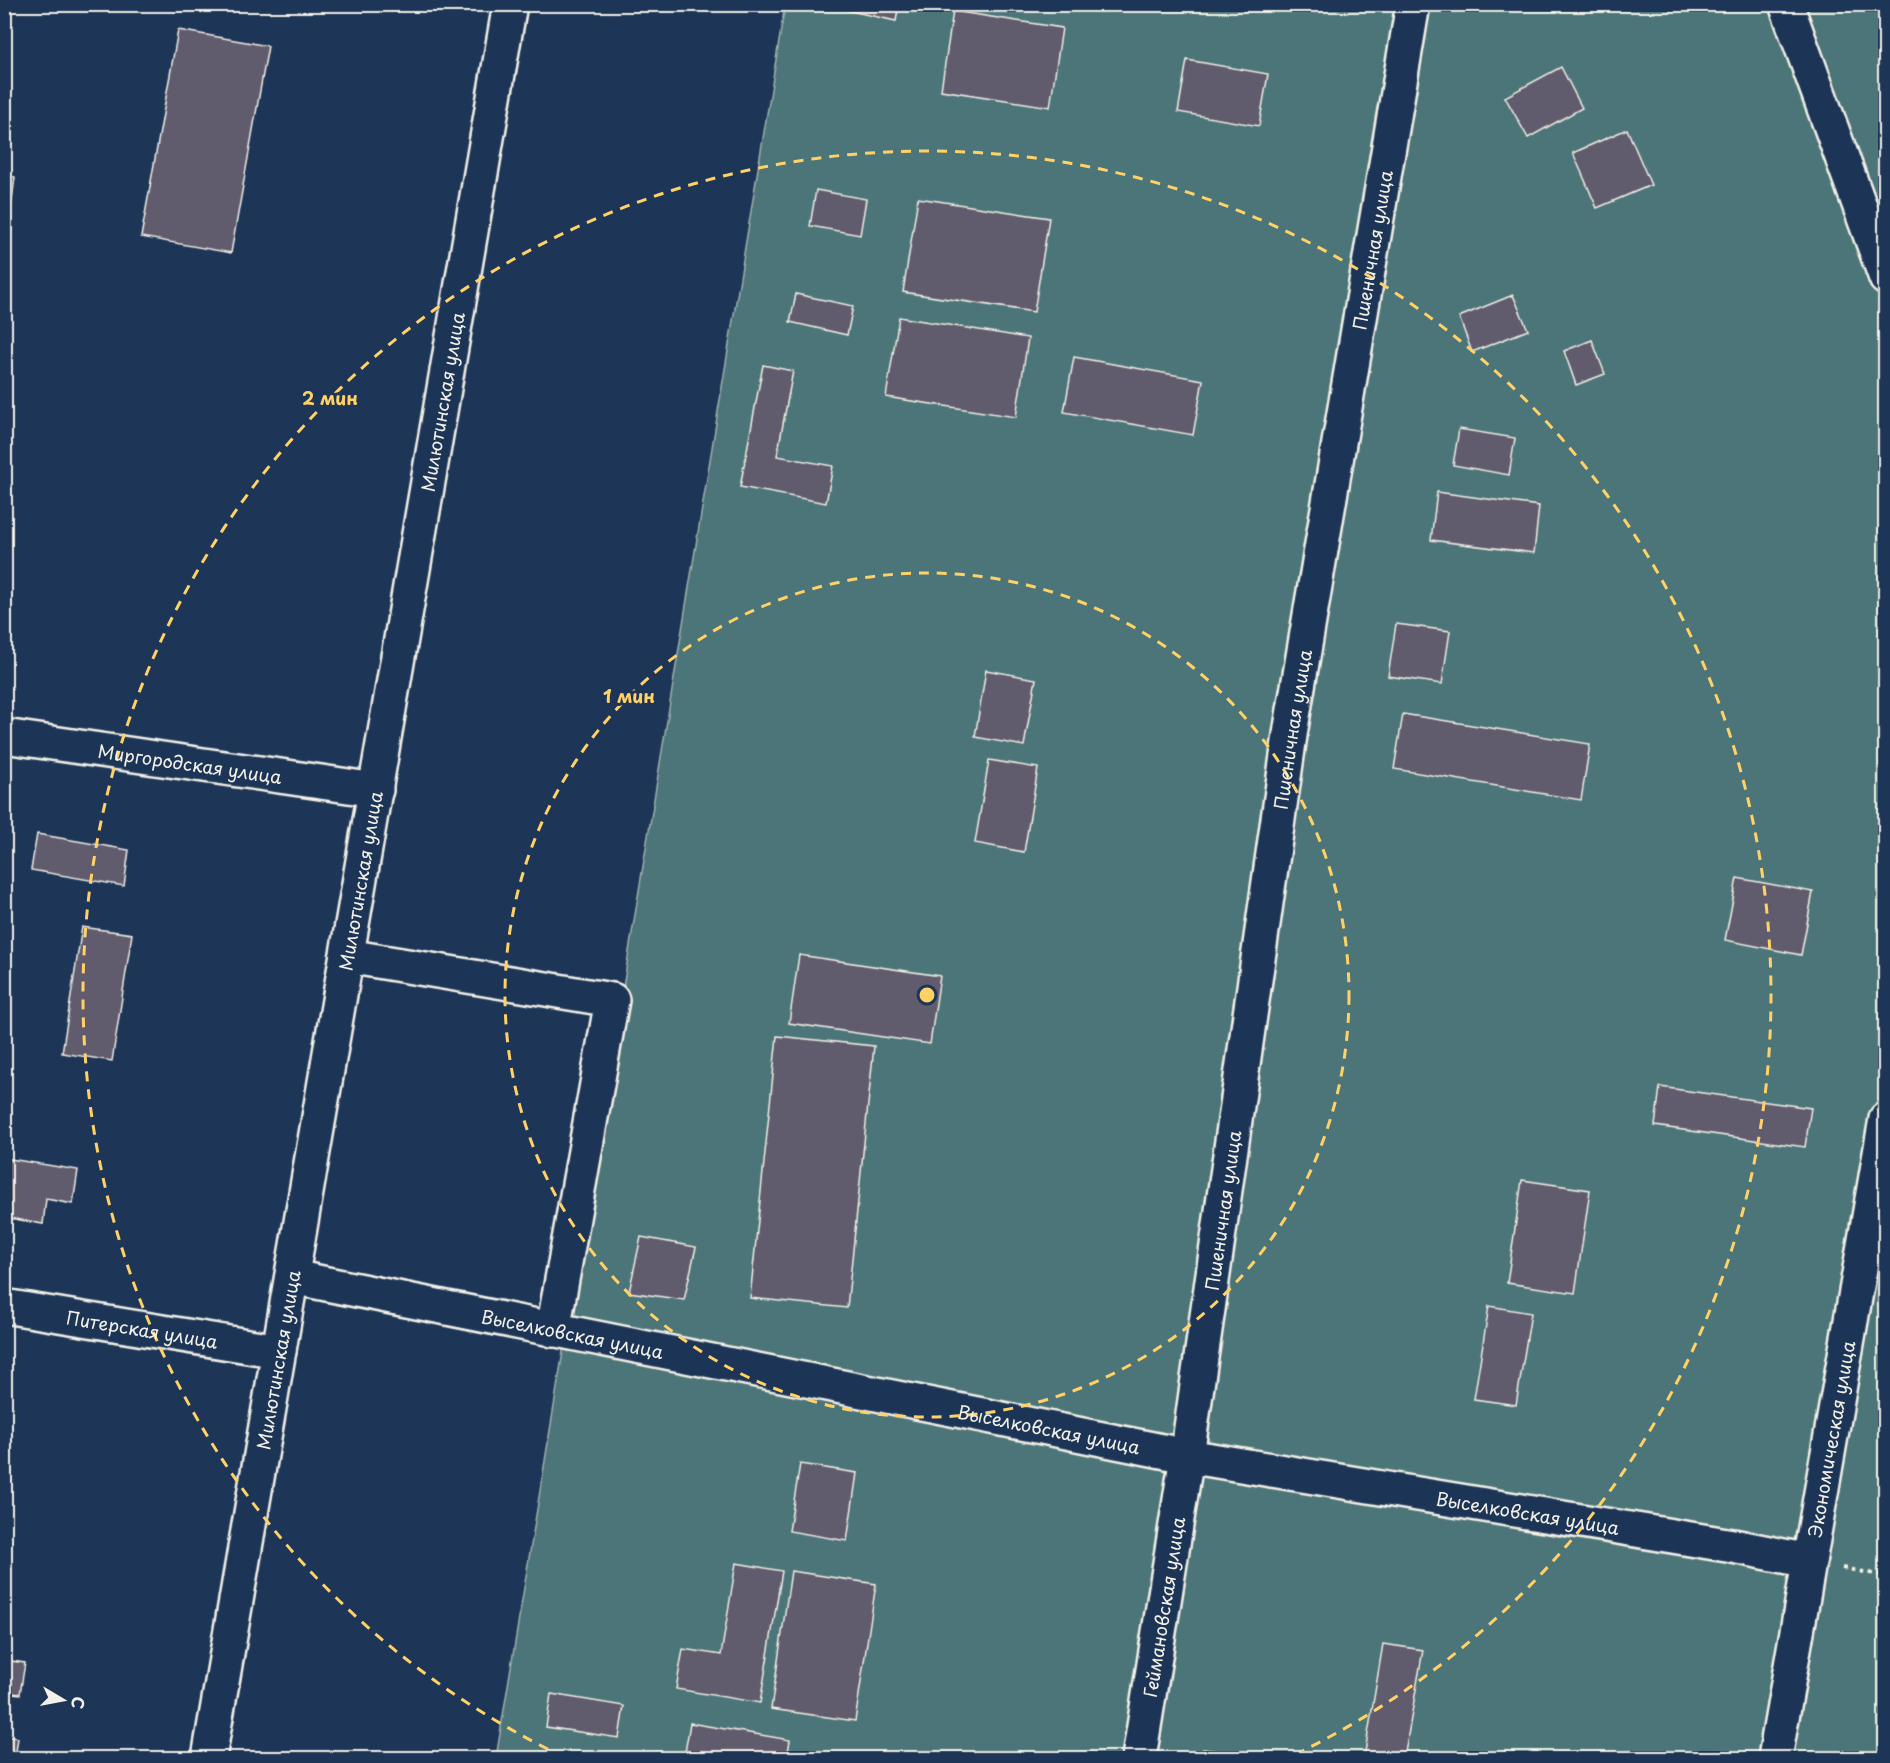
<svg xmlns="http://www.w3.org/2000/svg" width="1890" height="1763" font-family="'Playpen Sans',sans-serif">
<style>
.green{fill:#4c7478;stroke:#a0b2b0;stroke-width:1.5}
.building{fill:#605c6e;stroke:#f4f1e8;stroke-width:1.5}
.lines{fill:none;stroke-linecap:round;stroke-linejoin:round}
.minor-casing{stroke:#f4f1e8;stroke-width:38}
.major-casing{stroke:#f4f1e8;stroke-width:38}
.path{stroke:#f4f1e8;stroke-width:4;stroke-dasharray:4.5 4.5;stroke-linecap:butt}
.minor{stroke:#1d3557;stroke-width:33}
.major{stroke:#1d3557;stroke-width:33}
.ring{fill:none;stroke:#ffd166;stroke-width:3;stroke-dasharray:10 8}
.labels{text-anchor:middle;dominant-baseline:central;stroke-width:6;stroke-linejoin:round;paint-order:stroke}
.street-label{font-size:18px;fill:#f4f1e8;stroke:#1d3557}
.centre{fill:#ffd166;stroke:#1d3557;stroke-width:3}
.ring-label{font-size:18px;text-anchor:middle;font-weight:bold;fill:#ffd166;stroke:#1d3557;stroke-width:6;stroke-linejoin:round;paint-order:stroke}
</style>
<rect width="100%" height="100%" fill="#1d3557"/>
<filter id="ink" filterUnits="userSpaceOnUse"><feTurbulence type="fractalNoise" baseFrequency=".0167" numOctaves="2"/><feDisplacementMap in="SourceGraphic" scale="12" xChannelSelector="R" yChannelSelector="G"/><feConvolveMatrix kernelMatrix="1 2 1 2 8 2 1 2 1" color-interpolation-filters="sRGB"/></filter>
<g filter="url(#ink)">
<polygon class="green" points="785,5 1885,5 1885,1758 496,1758"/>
<g class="building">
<polygon points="819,4 899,4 896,21"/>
<polygon points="953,11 1062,28 1050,107 941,90"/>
<polygon points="178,30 268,46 231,253 141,237"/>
<polygon points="1187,60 1268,74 1259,126 1178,112"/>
<polygon points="1561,67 1582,108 1528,138 1505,97"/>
<polygon points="1627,129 1651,185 1597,208 1573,153"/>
<polygon points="4,175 15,177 11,208 4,207"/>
<polygon points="816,190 866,199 860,235 810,226"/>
<polygon points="918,198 1049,218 1034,312 903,292"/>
<polygon points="796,294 853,306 847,335 790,322"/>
<polygon points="1513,295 1528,330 1472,352 1459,317"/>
<polygon points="899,317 1028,338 1016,417 886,397"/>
<polygon points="1592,340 1605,374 1576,385 1564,351"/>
<polygon points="1074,357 1203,380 1193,435 1064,412"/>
<polygon points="763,365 793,371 777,456 833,466 826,503 740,487"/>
<polygon points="1459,429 1515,438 1509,475 1453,465"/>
<polygon points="1437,492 1539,506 1534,553 1431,540"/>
<polygon points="1396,624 1450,631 1442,684 1388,676"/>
<polygon points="986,670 1036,679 1024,746 975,737"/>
<polygon points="1403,714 1590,744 1581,800 1394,769"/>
<polygon points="989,760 1038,768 1024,852 975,843"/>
<polygon points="37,834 129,850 124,886 31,870"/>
<polygon points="1737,878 1813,892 1801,955 1725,940"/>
<polygon points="82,927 132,934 112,1061 62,1053"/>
<polygon points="799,955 940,976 930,1044 789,1023"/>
<polygon points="777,1036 874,1046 847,1308 750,1298"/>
<polygon points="1660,1087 1811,1108 1805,1147 1655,1126"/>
<polygon points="4,1158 78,1170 73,1204 46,1199 43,1224 4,1217"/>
<polygon points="1522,1180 1590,1190 1575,1293 1507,1283"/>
<polygon points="641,1237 696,1247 684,1300 629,1292"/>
<polygon points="1489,1306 1531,1313 1516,1405 1474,1399"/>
<polygon points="800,1464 857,1473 847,1541 789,1531"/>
<polygon points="736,1563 782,1571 760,1703 676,1689 683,1649 721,1655"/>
<polygon points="791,1571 876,1584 855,1721 771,1709"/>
<polygon points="1383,1644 1423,1650 1404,1758 1364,1758"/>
<polygon points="4,1660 25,1663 20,1694 4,1692"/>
<polygon points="551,1694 624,1706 619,1738 546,1727"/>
<polygon points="690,1723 790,1740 787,1758 684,1758"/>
<polygon points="4,1736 18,1738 15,1758 4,1758"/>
<polygon points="1203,1749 1275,1758 1202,1758"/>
</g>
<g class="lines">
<g class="minor-casing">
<g id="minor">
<polyline points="1786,4 1886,278"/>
<path id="s1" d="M4,736L376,790"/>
<polyline points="347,956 612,1000 553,1330"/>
<path id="s2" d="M292,1277L1187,1456L1733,1546L1809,1561"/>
<path id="s3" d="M4,1306L279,1351"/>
<path id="s4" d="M1139,1758L1187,1456L1291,728L1413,4"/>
<path id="s5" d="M1775,1758L1886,1119"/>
</g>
</g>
<g class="major-casing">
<g id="major">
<path id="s6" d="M209,1758L510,4"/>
</g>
</g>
<polyline class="path" points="1842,1568 1886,1576"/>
<use href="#minor" class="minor"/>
<use href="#major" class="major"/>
</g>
</g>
<g class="ring">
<circle cx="927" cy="995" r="422"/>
<path d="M564 1757A844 844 0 1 1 1290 1757"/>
</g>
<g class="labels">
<g class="street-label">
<text stroke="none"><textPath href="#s4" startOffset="1526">Пшеничная улица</textPath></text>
<text stroke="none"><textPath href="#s6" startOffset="1376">Милютинская улица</textPath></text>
<text stroke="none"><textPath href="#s4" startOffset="1040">Пшеничная улица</textPath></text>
<text stroke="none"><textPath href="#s1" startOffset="188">Миргородская улица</textPath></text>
<text stroke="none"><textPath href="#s6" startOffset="890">Милютинская улица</textPath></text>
<text stroke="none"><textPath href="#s4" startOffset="554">Пшеничная улица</textPath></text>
<text stroke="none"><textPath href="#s3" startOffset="140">Питерская улица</textPath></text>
<text stroke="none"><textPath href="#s2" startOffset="286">Выселковская улица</textPath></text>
<text stroke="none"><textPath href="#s6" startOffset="404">Милютинская улица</textPath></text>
<text stroke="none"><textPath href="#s2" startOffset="772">Выселковская улица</textPath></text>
<text stroke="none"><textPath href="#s5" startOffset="324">Экономическая улица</textPath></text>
<text stroke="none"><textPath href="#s2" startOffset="1258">Выселковская улица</textPath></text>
<text stroke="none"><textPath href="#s4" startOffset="153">Геймановская улица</textPath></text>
</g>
</g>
<circle cx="927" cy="995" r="9" class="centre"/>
<g class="ring-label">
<text x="330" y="405">2 мин</text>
<text x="629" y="703">1 мин</text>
</g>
<rect width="1890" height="1763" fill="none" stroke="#1d3557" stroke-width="24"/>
<rect x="12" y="12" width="1866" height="1739" fill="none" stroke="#f4f1e8" stroke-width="2" filter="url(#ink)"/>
<g transform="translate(63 1700) rotate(100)" stroke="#1d3557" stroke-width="4.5" paint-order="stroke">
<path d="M0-4.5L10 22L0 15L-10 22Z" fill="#f4f1e8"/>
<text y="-9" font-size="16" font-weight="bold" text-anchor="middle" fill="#f4f1e8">С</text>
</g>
</svg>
